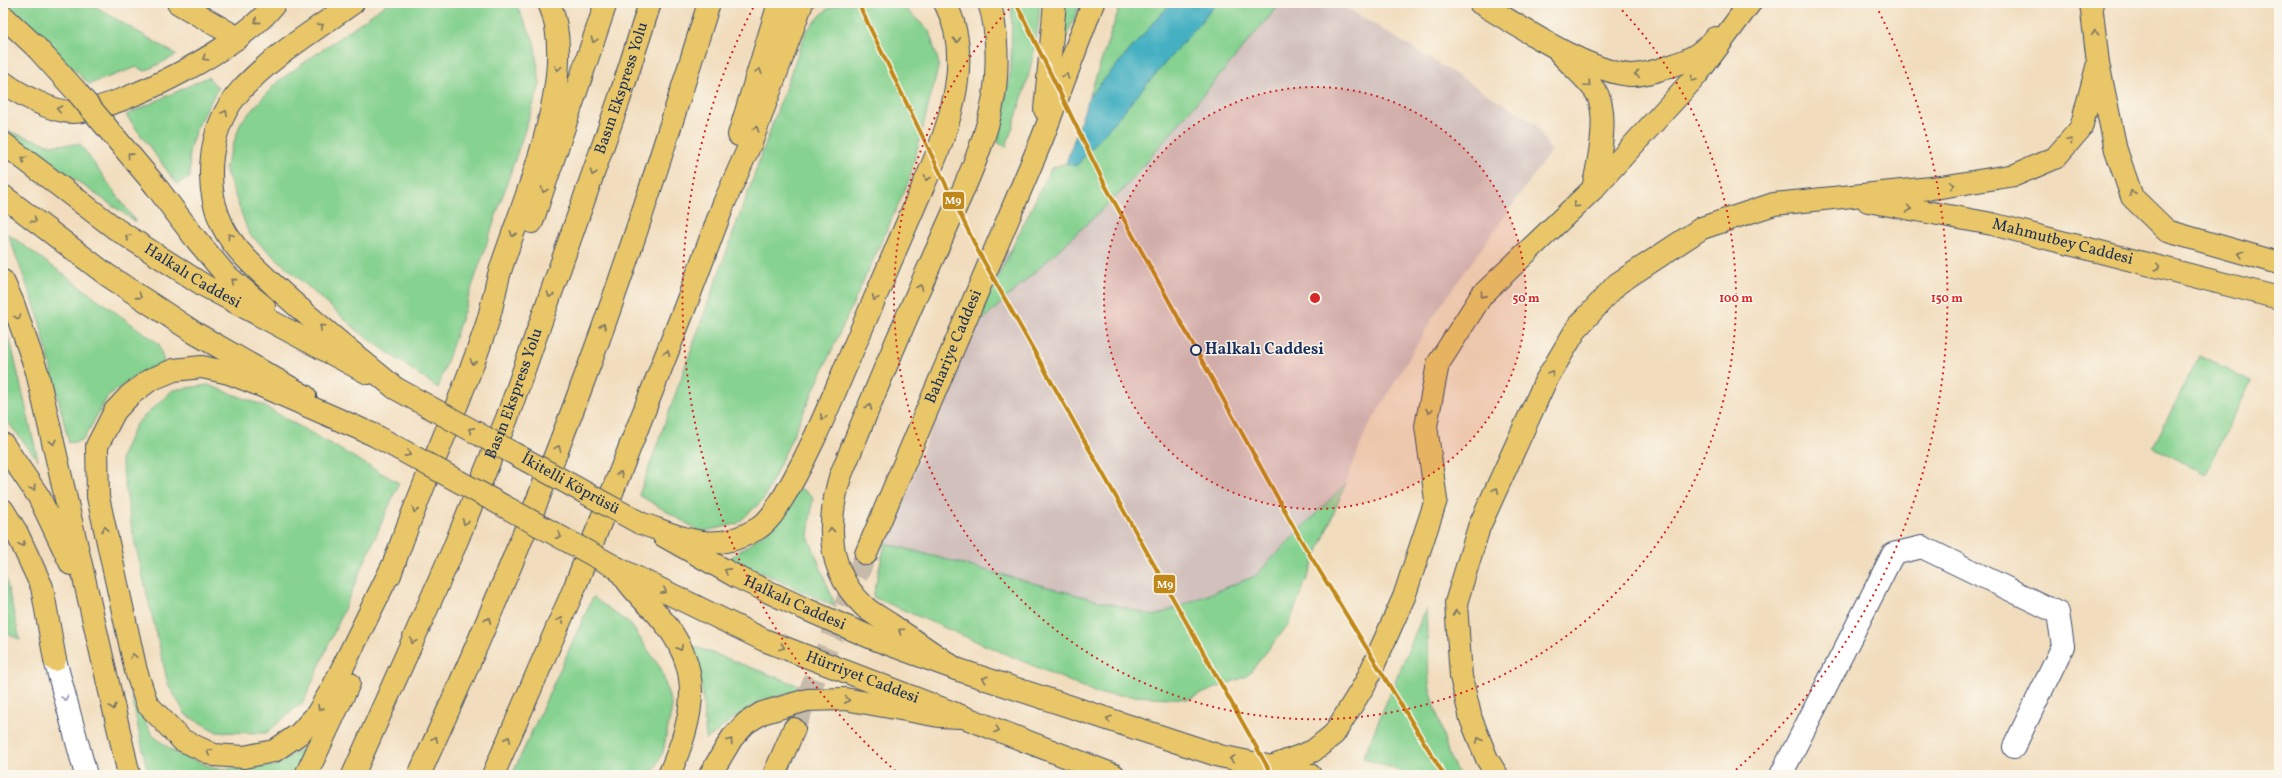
<svg xmlns="http://www.w3.org/2000/svg" width="2282" height="778" font-family="Vollkorn,serif">
<style>
.industrial{fill:#d1c0bc}
.green{fill:#86d290;stroke:#508077}
.water{fill:#44b0c2;stroke:#307090}
.lines{fill:none;stroke-linecap:round;stroke-linejoin:round}
.major-tunnel{stroke:#c6baaa;stroke-width:22;stroke-dasharray:22 11;stroke-linecap:butt}
.minor-casing{stroke:#3b496c;stroke-width:24}
.major-casing{stroke:#3b496c;stroke-width:24}
.highway-casing{stroke:#3b496c;stroke-width:24}
.minor{stroke:#fff;stroke-width:22}
.major{stroke:#e9c769;stroke-width:22}
.highway{stroke:#e9c769;stroke-width:22}
.major-bridge-casing{stroke:#3b496c;stroke-width:24;stroke-linecap:butt}
.major-bridge{stroke:#e9c769;stroke-width:22}
.metro-1-casing{stroke:#fbf7ec;stroke-width:7}
.metro-1{stroke:#c08818;stroke-width:4}
.oneway{stroke:#787363}
.oneway2{stroke:#8d97ae}
.ring{fill:none;stroke:#d62828;stroke-width:2;stroke-dasharray:2 4}
.stop-dot{fill:#fbf7ec;stroke:#1b2f5e;stroke-width:2}
.labels{text-anchor:middle;dominant-baseline:central;stroke-width:3;stroke-linejoin:round;paint-order:stroke}
.street-label{font-size:16px;fill:#1b2f5e;stroke:#fbf7ec}
.stop-label{font-size:16px;font-weight:bold;fill:#1b2f5e;stroke:#fbf7ec;text-anchor:start}
.centre{fill:#d62828;stroke:#fbf7ec;stroke-width:2}
.ring-label{font-size:12px;text-anchor:middle;font-weight:bold;fill:#d62828;stroke:#fbf7ec;stroke-width:3;stroke-linejoin:round;paint-order:stroke}
.line-badge{stroke:#fbf7ec;stroke-width:1.5}
.badge-label{font-size:11px;text-anchor:middle;font-weight:bold;fill:#fff}
</style>
<rect width="100%" height="100%" fill="#fbf7ec"/>
<filter id="ink" filterUnits="userSpaceOnUse"><feTurbulence type="fractalNoise" baseFrequency=".025" numOctaves="2"/><feDisplacementMap in="SourceGraphic" scale="8" xChannelSelector="R" yChannelSelector="G"/><feConvolveMatrix kernelMatrix="1 2 1 2 8 2 1 2 1" color-interpolation-filters="sRGB"/></filter>
<filter id="wash" filterUnits="userSpaceOnUse"><feTurbulence type="fractalNoise" baseFrequency=".012" numOctaves="4" result="noise"/><feDisplacementMap in="SourceGraphic" scale="16" xChannelSelector="R" yChannelSelector="G"/><feGaussianBlur stdDeviation="0.9" result="paint"/><feColorMatrix in="noise" values="0 0 0 0 0 0 0 0 0 0 0 0 0 0 0 0 0 1.4 0 .05"/><feComposite in="paint" operator="in"/></filter>
<g filter="url(#wash)">
<rect width="100%" height="100%" fill="#f1ddbd"/>
<polygon class="industrial" points="1281,3 1339,3 1535,123 1551,151 1437,311 1365,433 1346,483 1255,576 1155,616 885,543 972,330 1008,297 984,254 1004,245 1014,262 1120,193"/>
<g class="green">
<polygon points="7,3 89,3 177,55 145,71 137,67 89,84"/>
<polygon points="388,3 515,3 534,41 540,85 438,388 359,332 249,234 225,168 241,122 277,82"/>
<polygon points="842,3 895,3 904,7 929,31 939,64 909,181 764,499 737,524 701,532 639,495 806,31 827,9"/>
<path d="M1012,3H1040C1037,57 1023,96 1006,147L997,142L1011,69Z"/>
<polygon points="1063,3 1081,3 1063,44"/>
<polygon points="1121,3 1171,3 1089,97"/>
<polygon points="1217,3 1281,3 1120,193 972,330 1051,168 1066,163 1076,166"/>
<polygon points="208,77 218,88 197,126 189,150 190,178 177,184 126,115"/>
<polygon points="4,130 51,145 80,144 136,222"/>
<polygon points="8,234 159,344 164,363 138,374 108,396 83,440 69,443 38,315"/>
<polygon points="3,325 11,344 38,460 3,416"/>
<polygon points="2199,356 2251,382 2206,474 2153,447"/>
<polygon points="208,385 262,405 399,483 304,701 266,733 217,732 186,715 168,684 132,530 121,458 136,424 173,390"/>
<polygon points="1346,483 1288,625 1247,676 1188,699 1099,694 873,597 885,543 1155,616 1255,576"/>
<polygon points="800,488 813,497 808,536 836,607 730,558 768,531"/>
<polygon points="3,567 20,640 3,631"/>
<polygon points="593,597 631,625 661,669 672,707 663,752 652,775 512,775"/>
<polygon points="1426,608 1429,685 1449,756 1459,775 1411,775 1363,758"/>
<polygon points="691,645 808,689 762,700 738,715 706,740 702,689"/>
<polygon points="132,698 153,736 176,753 216,769 276,766 313,741 295,775 148,775"/>
</g>
<polygon class="water" points="1171,3 1217,3 1076,166 1066,163 1089,97"/>
</g>
<g filter="url(#ink)">
<g class="lines">
<polyline class="major-tunnel" points="794,729 866,554"/>
<g class="minor-casing">
<g id="minor">
<polyline points="55,660 86,775"/>
<polyline points="1781,775 1893,554 1922,547 2058,613 2063,646 2014,747"/>
</g>
</g>
<g class="major-casing">
<g id="major">
<polyline points="178,3 238,38"/>
<path d="M1480,3C1519,26 1586,71 1630,75C1645,76 1687,62 1699,53C1705,49 1710,43 1715,38"/>
<polyline points="2091,3 2098,63 2116,150 2132,197 2167,231 2279,263"/>
<polyline points="3,16 36,47"/>
<path d="M1560,53C1571,66 1587,78 1596,92C1610,115 1598,164 1593,189"/>
<path d="M3,82C19,94 52,112 72,112C122,110 247,44 275,3"/>
<polyline points="1045,110 1055,3"/>
<path id="s1" d="M3,143L116,229L205,286L368,373"/>
<polyline points="155,185 195,238 226,275 264,307"/>
<polyline points="3,196 107,275 195,333 305,396"/>
<path id="s2" d="M1868,201L1992,224L2279,298"/>
<polyline points="3,510 17,533 42,587 55,660"/>
<path id="s3" d="M664,536L737,577L803,608L872,638L956,669L1220,756L1310,775"/>
<path id="s4" d="M866,554L1042,139L1093,3"/>
<path id="s5" d="M617,568L764,640L1114,775"/>
<polyline points="1271,767 1313,751 1334,734 1366,682 1404,597 1436,500 1426,426 1438,364 1482,295 1593,189 1696,76 1750,3"/>
<polyline points="774,775 794,729"/>
<polyline points="1497,775 1487,759 1471,719 1461,677 1456,603 1479,527 1545,382 1577,328 1617,284 1702,228 1774,204 1941,187 2015,175 2055,158 2081,128 2098,63"/>
</g>
</g>
<g class="highway-casing">
<g id="highway">
<path d="M353,3C315,30 272,56 241,90C209,125 202,184 223,227C235,251 258,270 277,288C315,323 355,355 395,388"/>
<polyline points="739,135 779,3"/>
<polyline points="532,222 606,3"/>
<polyline points="3,281 13,303 37,372 129,775"/>
<polyline points="374,435 257,384 229,373 202,367 174,370 150,380 130,395 115,411 97,446 98,497 136,671 147,704 182,740 214,755 244,757 274,751 299,734 317,714 333,687 395,561"/>
<polyline points="3,444 39,497 71,564"/>
<path d="M640,523C684,538 713,555 757,529C764,525 772,516 776,509C812,454 839,380 866,319C883,280 900,240 917,200C932,167 947,133 954,98C961,65 961,33 945,3"/>
<path d="M617,568C624,576 630,586 638,594C644,602 653,608 659,616C706,669 694,716 669,775"/>
<path d="M390,575C418,491 458,411 486,327C493,307 495,285 502,265C525,196 580,72 549,3"/>
<path d="M956,669C934,654 912,639 890,624C882,618 870,613 863,605C826,570 827,522 840,477C871,401 903,324 937,249C958,200 985,149 994,96C998,70 998,28 989,3"/>
<polyline points="306,775 349,683"/>
<path id="s6" d="M353,775L453,550L507,418L620,97L650,3"/>
<path d="M419,775C479,644 535,512 585,377C631,254 670,128 709,3"/>
<polyline points="493,775 574,589 685,307 724,203 752,140 802,3"/>
<polyline points="710,775 732,738 746,723 762,713 807,700 845,699 939,716 960,717"/>
</g>
</g>
<use href="#minor" class="minor"/>
<use href="#major" class="major"/>
<use href="#highway" class="highway"/>
<g class="major-bridge-casing">
<g id="major-bridge">
<polyline points="36,47 77,92 155,185"/>
<path id="s7" d="M395,388L640,523"/>
<polyline points="374,435 617,568"/>
</g>
</g>
<use href="#major-bridge" class="major-bridge"/>
<g class="metro-1-casing">
<g id="metro-1">
<polyline points="858,3 978,251 1272,775"/>
<polyline points="1016,3 1105,185 1302,542 1444,775"/>
</g>
</g>
<use href="#metro-1" class="metro-1"/>
</g>
<defs><path id="oneway-chevron" d="M-2-3.5L2.5 0L-2 3.5" fill="none" stroke-width="1.6" stroke-linecap="round" stroke-linejoin="round"/></defs>
<g class="oneway">
<use href="#oneway-chevron" transform="translate(257 21) rotate(139)"/>
<use href="#oneway-chevron" transform="translate(321 26) rotate(-35)"/>
<use href="#oneway-chevron" transform="translate(2095 33) rotate(-96)"/>
<use href="#oneway-chevron" transform="translate(594 40) rotate(108)"/>
<use href="#oneway-chevron" transform="translate(957 40) rotate(85)"/>
<use href="#oneway-chevron" transform="translate(205 58) rotate(148)"/>
<use href="#oneway-chevron" transform="translate(558 68) rotate(98)"/>
<use href="#oneway-chevron" transform="translate(759 71) rotate(-73)"/>
<use href="#oneway-chevron" transform="translate(1637 74) rotate(174)"/>
<use href="#oneway-chevron" transform="translate(1066 76) rotate(-69)"/>
<use href="#oneway-chevron" transform="translate(1693 79) rotate(131)"/>
<use href="#oneway-chevron" transform="translate(1588 84) rotate(47)"/>
<use href="#oneway-chevron" transform="translate(59 109) rotate(-167)"/>
<use href="#oneway-chevron" transform="translate(225 113) rotate(-61)"/>
<use href="#oneway-chevron" transform="translate(756 129) rotate(-70)"/>
<use href="#oneway-chevron" transform="translate(2070 141) rotate(-49)"/>
<use href="#oneway-chevron" transform="translate(130 155) rotate(-130)"/>
<use href="#oneway-chevron" transform="translate(24 159) rotate(-143)"/>
<use href="#oneway-chevron" transform="translate(593 173) rotate(109)"/>
<use href="#oneway-chevron" transform="translate(927 178) rotate(113)"/>
<use href="#oneway-chevron" transform="translate(1952 185) rotate(-9)"/>
<use href="#oneway-chevron" transform="translate(544 190) rotate(110)"/>
<use href="#oneway-chevron" transform="translate(2132 193) rotate(-115)"/>
<use href="#oneway-chevron" transform="translate(1576 205) rotate(137)"/>
<use href="#oneway-chevron" transform="translate(1909 209) rotate(10)"/>
<use href="#oneway-chevron" transform="translate(34 220) rotate(37)"/>
<use href="#oneway-chevron" transform="translate(513 234) rotate(109)"/>
<use href="#oneway-chevron" transform="translate(230 236) rotate(-126)"/>
<use href="#oneway-chevron" transform="translate(128 237) rotate(-148)"/>
<use href="#oneway-chevron" transform="translate(2241 254) rotate(-163)"/>
<use href="#oneway-chevron" transform="translate(2158 267) rotate(14)"/>
<use href="#oneway-chevron" transform="translate(233 281) rotate(-140)"/>
<use href="#oneway-chevron" transform="translate(920 287) rotate(-67)"/>
<use href="#oneway-chevron" transform="translate(550 295) rotate(110)"/>
<use href="#oneway-chevron" transform="translate(1483 295) rotate(129)"/>
<use href="#oneway-chevron" transform="translate(139 296) rotate(33)"/>
<use href="#oneway-chevron" transform="translate(875 298) rotate(114)"/>
<use href="#oneway-chevron" transform="translate(18 317) rotate(71)"/>
<use href="#oneway-chevron" transform="translate(603 326) rotate(-71)"/>
<use href="#oneway-chevron" transform="translate(322 327) rotate(-138)"/>
<use href="#oneway-chevron" transform="translate(667 353) rotate(-69)"/>
<use href="#oneway-chevron" transform="translate(473 362) rotate(111)"/>
<use href="#oneway-chevron" transform="translate(1551 373) rotate(-60)"/>
<use href="#oneway-chevron" transform="translate(869 407) rotate(-67)"/>
<use href="#oneway-chevron" transform="translate(1429 411) rotate(101)"/>
<use href="#oneway-chevron" transform="translate(823 417) rotate(114)"/>
<use href="#oneway-chevron" transform="translate(471 430) rotate(-151)"/>
<use href="#oneway-chevron" transform="translate(53 442) rotate(77)"/>
<use href="#oneway-chevron" transform="translate(558 448) rotate(-69)"/>
<use href="#oneway-chevron" transform="translate(408 454) rotate(29)"/>
<use href="#oneway-chevron" transform="translate(620 474) rotate(-68)"/>
<use href="#oneway-chevron" transform="translate(33 488) rotate(56)"/>
<use href="#oneway-chevron" transform="translate(1496 490) rotate(-66)"/>
<use href="#oneway-chevron" transform="translate(415 510) rotate(112)"/>
<use href="#oneway-chevron" transform="translate(465 522) rotate(112)"/>
<use href="#oneway-chevron" transform="translate(105 529) rotate(-101)"/>
<use href="#oneway-chevron" transform="translate(831 530) rotate(-96)"/>
<use href="#oneway-chevron" transform="translate(559 536) rotate(29)"/>
<use href="#oneway-chevron" transform="translate(22 544) rotate(66)"/>
<use href="#oneway-chevron" transform="translate(727 571) rotate(-151)"/>
<use href="#oneway-chevron" transform="translate(664 591) rotate(27)"/>
<use href="#oneway-chevron" transform="translate(1456 613) rotate(-94)"/>
<use href="#oneway-chevron" transform="translate(488 620) rotate(-67)"/>
<use href="#oneway-chevron" transform="translate(561 620) rotate(-66)"/>
<use href="#oneway-chevron" transform="translate(901 631) rotate(-145)"/>
<use href="#oneway-chevron" transform="translate(413 641) rotate(114)"/>
<use href="#oneway-chevron" transform="translate(782 647) rotate(21)"/>
<use href="#oneway-chevron" transform="translate(680 648) rotate(63)"/>
<use href="#oneway-chevron" transform="translate(133 656) rotate(-103)"/>
<use href="#oneway-chevron" transform="translate(985 679) rotate(-162)"/>
<use href="#oneway-chevron" transform="translate(847 700) rotate(7)"/>
<use href="#oneway-chevron" transform="translate(113 707) rotate(77)"/>
<use href="#oneway-chevron" transform="translate(320 708) rotate(122)"/>
<use href="#oneway-chevron" transform="translate(1109 719) rotate(-162)"/>
<use href="#oneway-chevron" transform="translate(997 730) rotate(20)"/>
<use href="#oneway-chevron" transform="translate(435 739) rotate(-66)"/>
<use href="#oneway-chevron" transform="translate(508 739) rotate(-66)"/>
<use href="#oneway-chevron" transform="translate(1479 740) rotate(-112)"/>
<use href="#oneway-chevron" transform="translate(730 741) rotate(-56)"/>
<use href="#oneway-chevron" transform="translate(209 752) rotate(-156)"/>
<use href="#oneway-chevron" transform="translate(1232 759) rotate(-169)"/>
</g>
<use class="oneway2" href="#oneway-chevron" transform="translate(65 698) rotate(75)"/>
</g>
<circle cx="1315" cy="298" r="211" fill="#d62828" fill-opacity=".12"/>
<g class="ring">
<circle cx="1315" cy="298" r="211"/>
<path d="M1618 6A421 421 0 1 1 1012 6"/>
<path d="M900 775A632 632 0 0 1 754 6M1876 6A632 632 0 0 1 1730 775"/>
</g>
<circle class="stop-dot" cx="1196" cy="350" r="5"/>
<g class="labels">
<g class="street-label">
<text stroke="none"><textPath href="#s6" startOffset="738">Basın Ekspress Yolu</textPath></text>
<text stroke="none"><textPath href="#s2" startOffset="199">Mahmutbey Caddesi</textPath></text>
<text stroke="none"><textPath href="#s1" startOffset="232">Halkalı Caddesi</textPath></text>
<text stroke="none"><textPath href="#s4" startOffset="225">Bahariye Caddesi</textPath></text>
<text stroke="none"><textPath href="#s6" startOffset="414">Basın Ekspress Yolu</textPath></text>
<text stroke="none"><textPath href="#s7" startOffset="200">İkitelli Köprüsü</textPath></text>
<text stroke="none"><textPath href="#s3" startOffset="147">Halkalı Caddesi</textPath></text>
<text stroke="none"><textPath href="#s5" startOffset="269">Hürriyet Caddesi</textPath></text>
</g>
<g class="stop-label">
<text x="1205" y="350">Halkalı Caddesi</text>
</g>
</g>
<circle cx="1315" cy="298" r="6" class="centre"/>
<g class="ring-label">
<text x="1526" y="302">50 m</text>
<text x="1736" y="302">100 m</text>
<text x="1947" y="302">150 m</text>
</g>
<g class="line-badge">
<rect x="942" y="191" width="23" height="19" rx="4" fill="#c08818"/>
<rect x="1153" y="574" width="23" height="20" rx="4" fill="#c08818"/>
</g>
<g class="badge-label">
<text x="953" y="204">M9</text>
<text x="1165" y="588">M9</text>
</g>
<rect width="2282" height="778" fill="none" stroke="#fbf7ec" stroke-width="16"/>
</svg>
